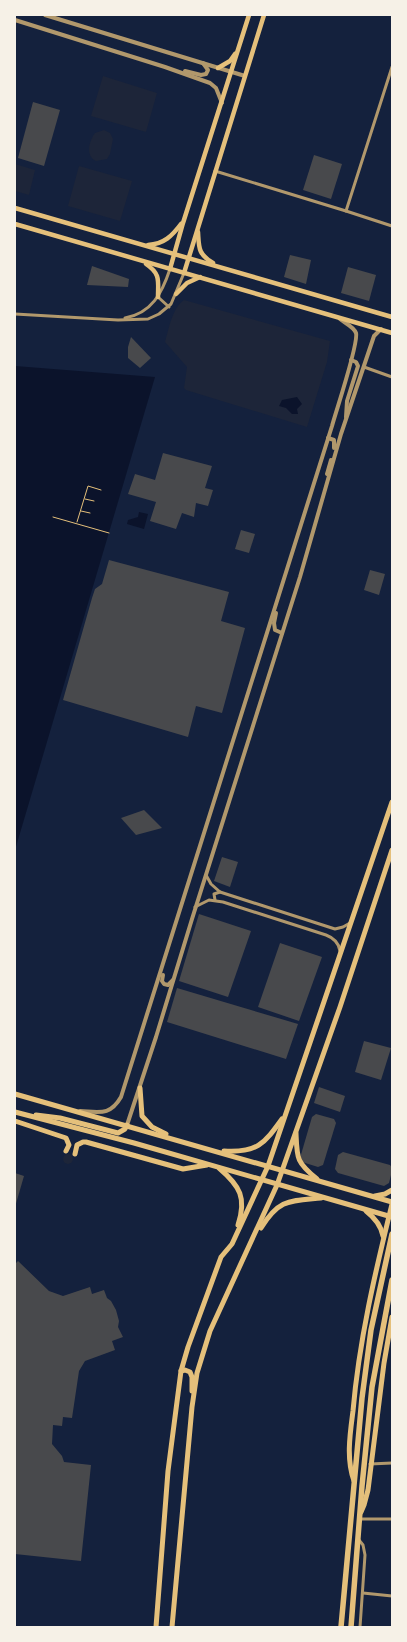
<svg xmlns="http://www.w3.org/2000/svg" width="407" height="1642" font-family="Lato,sans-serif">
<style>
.green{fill:#1d2539}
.water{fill:#0b132b}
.building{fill:#48494c}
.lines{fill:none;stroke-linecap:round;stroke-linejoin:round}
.path{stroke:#e5c07b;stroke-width:1}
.minor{stroke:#b1986c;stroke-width:3}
.tertiary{stroke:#b1986c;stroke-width:4}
.secondary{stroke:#e5c07b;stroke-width:4.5}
.primary{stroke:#e5c07b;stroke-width:5}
.trunk{stroke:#e5c07b;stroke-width:5.5}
</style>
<rect width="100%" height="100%" fill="#14213d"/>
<g class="green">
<polygon points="103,76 157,93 146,132 91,116"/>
<path d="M104,130L110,133L113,139L110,154L107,159L96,161C85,156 89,141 95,133Z"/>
<polygon points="15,164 35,170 29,195 15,191"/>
<polygon points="79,166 132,181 120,221 68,206"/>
<path d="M184,300L330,341L327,362L307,427L186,390L184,388L187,367L165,342C169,329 172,308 184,300Z"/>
<circle cx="68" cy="1159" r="5"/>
</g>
<g class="water">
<polygon points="15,366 155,377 15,850"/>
<polygon points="297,397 302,404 297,409 298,414 292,414 286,408 279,406 282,400"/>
<polygon points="139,512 148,514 144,529 127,524 128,520 138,517"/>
</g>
<g class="building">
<polygon points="33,102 60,110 44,166 18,158"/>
<polygon points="314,155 342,164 331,199 303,190"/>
<polygon points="290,255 311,260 306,284 284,277"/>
<polygon points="92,266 129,279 128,287 87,285"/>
<polygon points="348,267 376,275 369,301 341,293"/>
<polygon points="131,337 151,358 140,368 128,358 128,347"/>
<polygon points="163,453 212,466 205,488 213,490 208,506 196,503 194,517 182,513 176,529 150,521 156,502 128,494 135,474 155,480"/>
<polygon points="241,530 255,534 249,553 235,549"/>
<polygon points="109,560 229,592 221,621 245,628 222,713 196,706 188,737 63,700 92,598 95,589 102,584"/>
<polygon points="370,570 385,574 379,595 364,590"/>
<polygon points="144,810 162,828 136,835 121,818"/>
<polygon points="222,857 238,862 230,887 214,881"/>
<polygon points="199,914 251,931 228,997 179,981"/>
<polygon points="280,943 322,957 299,1021 258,1007"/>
<polygon points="177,988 298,1024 286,1059 167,1022"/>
<polygon points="364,1041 391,1048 381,1080 355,1072"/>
<polygon points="319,1087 345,1096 340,1112 314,1103"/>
<polygon points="316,1114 334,1119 336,1123 323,1165 318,1167 302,1162 300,1158 312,1117"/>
<polygon points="343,1152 390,1165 392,1168 392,1171 389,1183 384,1186 338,1173 335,1169 338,1155"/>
<polygon points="15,1173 24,1176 15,1207"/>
<polygon points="18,1261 49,1291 63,1296 90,1287 92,1294 104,1290 107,1298 111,1301 116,1310 119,1321 118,1327 123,1337 112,1341 115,1350 85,1361 79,1371 72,1418 63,1417 62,1426 53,1425 52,1444 62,1456 64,1462 91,1465 81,1561 15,1554 15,1264"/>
</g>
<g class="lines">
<g class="path">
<polyline points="85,499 94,501"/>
<polyline points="81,511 90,513"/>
<polyline points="53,517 109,533"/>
<polyline points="77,522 88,486 101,490"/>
</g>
<g class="minor">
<polyline points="215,171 346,211 392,67"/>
<polyline points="346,211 392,226"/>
<polyline points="158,297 169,307"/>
<polyline points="15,314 118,320 148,319 159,314 171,304 184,273"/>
<path d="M125,318C152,313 162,293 170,269"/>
<polyline points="364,367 392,377"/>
<polyline points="206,875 211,884 220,892 335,929 343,927 350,923"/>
<polyline points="215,900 214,894 220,892"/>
<path d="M195,907L209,900L223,902L326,935C334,938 339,943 340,951"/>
<polyline points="370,1464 392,1463"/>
<polyline points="360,1519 392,1519"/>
<polyline points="359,1540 363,1545 365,1555 360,1627"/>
<polyline points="363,1593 392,1596"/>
</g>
<g class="tertiary">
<polyline points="45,15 245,76"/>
<polyline points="15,20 165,67 210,83 216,88 222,103"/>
<polyline points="185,71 201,75 206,74 208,70 203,63"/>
<polyline points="346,417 347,401 358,366 356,362 351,360"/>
<polyline points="328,438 334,440 334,448"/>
<polyline points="327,474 331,460"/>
<polyline points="276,613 274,623 275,630 282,633"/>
<polyline points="163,975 162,981 164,984 168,985 173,980"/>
<path d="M80,1111C100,1112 110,1116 121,1097L332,426C336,411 359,343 356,333C354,327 345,323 340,319"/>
<polyline points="127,1125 156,1037 192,919 300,577 341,434 374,336 381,329"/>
</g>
<g class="secondary">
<polyline points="218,68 230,61 235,54"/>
<polyline points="15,208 392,317"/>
<polyline points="15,224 392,333"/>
<path d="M198,232C199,248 198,254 213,263"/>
<path d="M148,245C164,244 172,236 181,224"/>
<path d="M146,264C161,274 158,281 158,297"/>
<polyline points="170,269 183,223 249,15"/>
<polyline points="184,273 264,15"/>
<polyline points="176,294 187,283 200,277"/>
</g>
<g class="primary">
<polyline points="140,1088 142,1116 152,1127 166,1134"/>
<polyline points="15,1094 392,1202"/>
<polyline points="15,1112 134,1143 392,1217"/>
<polyline points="36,1115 60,1118 118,1133 125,1129 127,1125"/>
<polyline points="15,1121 66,1138 69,1145 66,1151"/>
<path d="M296,1133C297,1158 296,1162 317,1179"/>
<path d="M224,1151C257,1153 264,1144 282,1119"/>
<polyline points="75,1154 77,1145 83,1142 86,1142 183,1169 207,1165"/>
<path d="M219,1168C240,1186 247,1198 238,1225"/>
<polyline points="375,1196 385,1194 392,1190"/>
<path d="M366,1211C375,1218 381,1225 383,1236"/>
<path d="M261,1228C279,1199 289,1201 321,1198"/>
<polyline points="181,1371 185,1370 190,1372 192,1377 192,1391"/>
<path d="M354,1481C346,1459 350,1434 353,1411C359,1341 375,1273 392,1204"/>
<polyline points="361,1512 364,1505 368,1490 384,1363 392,1317"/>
<polyline points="156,1627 168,1471 178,1394 181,1371 188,1347 221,1257 232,1244 268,1166 392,802"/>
<polyline points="172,1627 192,1407 197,1373 210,1331 277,1185 340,1007 392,850"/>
</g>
<g class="trunk">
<polyline points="341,1627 362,1398 371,1330 392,1234"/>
<polyline points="351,1627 362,1486 372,1387 392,1280"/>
</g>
</g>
<rect width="407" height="1642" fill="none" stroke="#f6f1e7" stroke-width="32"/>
</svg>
